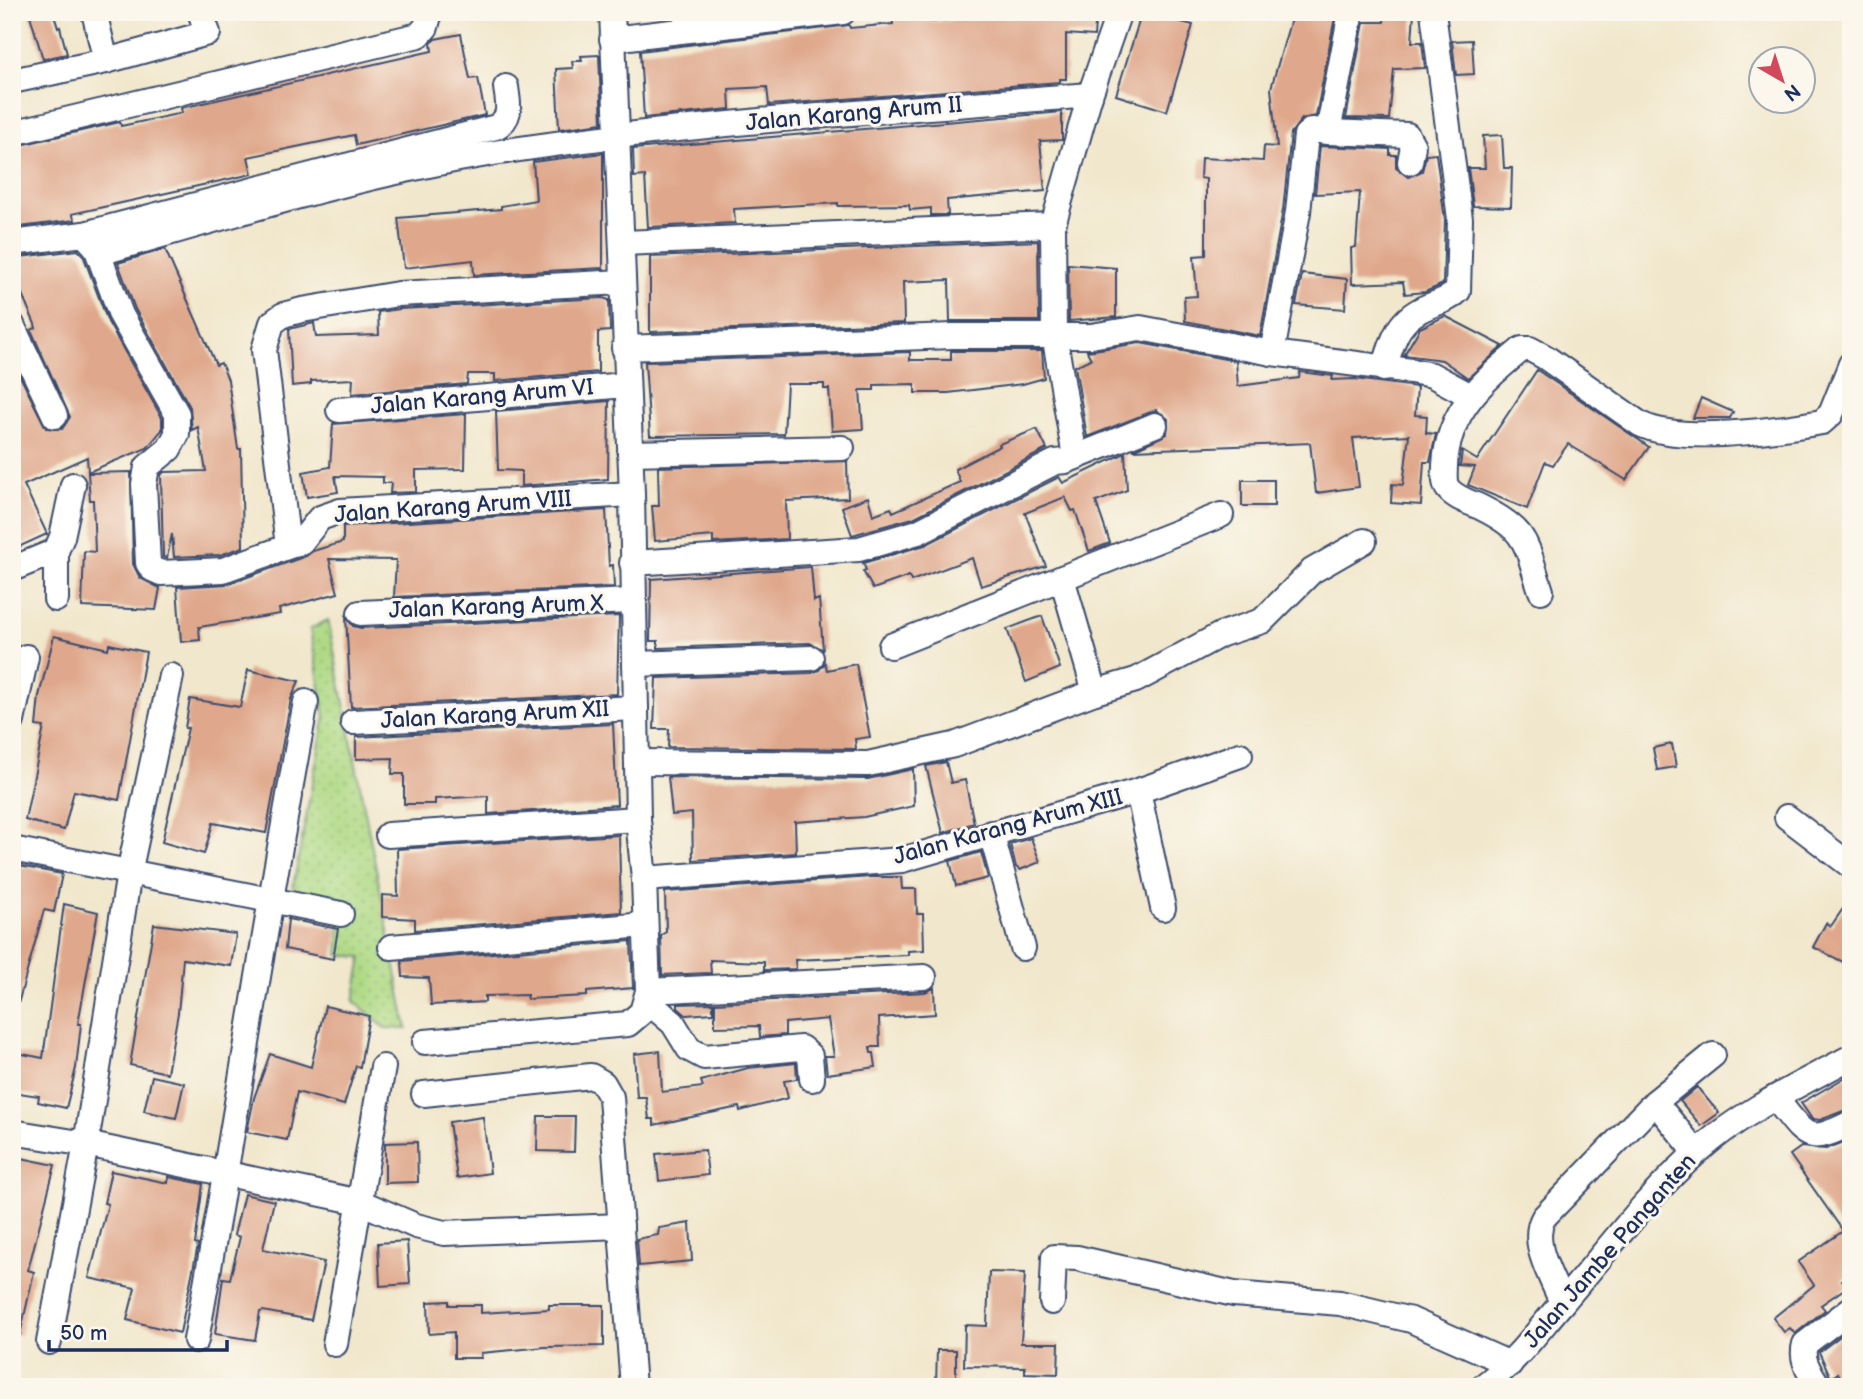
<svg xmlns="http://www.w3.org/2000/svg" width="1863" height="1399" font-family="'Balsamiq Sans',sans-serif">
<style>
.grass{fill:url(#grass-dots);stroke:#648471;stroke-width:2}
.building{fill:#dfa78b}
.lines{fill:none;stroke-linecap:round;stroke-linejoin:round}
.street-casing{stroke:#3b4b6e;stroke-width:28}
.street{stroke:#fff;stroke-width:24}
.labels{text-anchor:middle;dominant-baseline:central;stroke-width:6;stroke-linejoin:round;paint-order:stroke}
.street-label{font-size:23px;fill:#1b2f5e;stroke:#fbf7ec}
</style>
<defs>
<pattern id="grass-dots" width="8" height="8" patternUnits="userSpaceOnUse" patternTransform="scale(1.75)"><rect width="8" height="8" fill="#aed984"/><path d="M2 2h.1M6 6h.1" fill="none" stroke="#95bb74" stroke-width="1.8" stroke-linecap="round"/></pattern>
</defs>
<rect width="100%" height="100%" fill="#fbf7ec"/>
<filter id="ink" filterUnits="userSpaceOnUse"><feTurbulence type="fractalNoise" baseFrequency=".0143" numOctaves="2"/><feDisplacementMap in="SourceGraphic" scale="14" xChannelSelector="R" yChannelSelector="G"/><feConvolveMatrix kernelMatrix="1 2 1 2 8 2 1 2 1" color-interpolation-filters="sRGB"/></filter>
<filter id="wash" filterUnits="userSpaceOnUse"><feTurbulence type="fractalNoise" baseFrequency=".00686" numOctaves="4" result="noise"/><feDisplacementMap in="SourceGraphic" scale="28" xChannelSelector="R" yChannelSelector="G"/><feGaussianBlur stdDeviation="1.57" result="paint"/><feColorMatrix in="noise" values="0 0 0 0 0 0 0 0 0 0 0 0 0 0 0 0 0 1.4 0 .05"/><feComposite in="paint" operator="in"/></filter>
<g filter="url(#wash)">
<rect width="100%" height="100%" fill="#f1e7cc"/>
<polygon class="grass" points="328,620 407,1029 385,1028 354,1001 362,957 338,955 341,908 291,897 325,716 310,629"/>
<g id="blocks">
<g class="building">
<polygon points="29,12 53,12 58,28 60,27 67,54 43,59"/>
<polygon points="669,12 713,12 670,17"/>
<polygon points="931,12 932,22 1023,12 1096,12 1094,36 1066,34 1066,79 1060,79 1060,82 769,105 767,87 729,89 730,109 644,118 640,51 849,25 850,28 893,24 892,13"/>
<polygon points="1142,12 1193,25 1167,111 1116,95"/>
<polygon points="1293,12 1336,12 1316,116 1302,119 1291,133 1283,210 1260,336 1185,321 1184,297 1197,296 1194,256 1206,255 1206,179 1200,178 1201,158 1263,161 1264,146 1277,147 1271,88"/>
<polygon points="1385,12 1414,12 1412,42 1422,42 1425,68 1394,69 1389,119 1346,118 1364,22 1384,22"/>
<polygon points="461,34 470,79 478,78 485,115 356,145 354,135 248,157 252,174 72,214 75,220 12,228 12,147 120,122 121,126 182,113 181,108 432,51 431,44 435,39"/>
<polygon points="1472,40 1474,74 1456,75 1452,41"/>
<polygon points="599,55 602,123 559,129 556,69 573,68 572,61 582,61 581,56"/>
<polygon points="1062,112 1062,140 1040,141 1045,191 947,200 948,215 931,215 931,208 910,210 909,205 838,206 838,203 734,209 735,223 648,227 645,176 634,177 633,149"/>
<polygon points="1502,135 1504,168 1512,168 1511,207 1473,206 1468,168 1485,168 1483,136"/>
<polygon points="1320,146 1390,149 1390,155 1396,155 1396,168 1408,177 1422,171 1426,155 1436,154 1445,220 1443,284 1425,292 1405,294 1403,282 1352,284 1351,248 1356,247 1360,192 1315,194"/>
<polygon points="603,153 603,268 474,275 473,260 404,268 398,218 501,209 501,206 536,200 533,162"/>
<polygon points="1038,241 1039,321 950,321 949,280 903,282 904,323 650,332 650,257"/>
<polygon points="165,249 216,365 221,363 228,380 238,449 241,449 243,547 220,555 174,557 172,534 167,558 163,557 161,475 164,472 206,471 198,427 192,430 190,407 135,309 118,263"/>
<polygon points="78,250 83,255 108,322 162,418 162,430 147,448 88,472 87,457 24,485 47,534 12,550 12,360 46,428 62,429 70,417 31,330 36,328 35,324 12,271 12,258"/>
<polygon points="1068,264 1116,268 1116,317 1069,321"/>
<polygon points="1302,274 1347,279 1345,309 1296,305"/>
<polygon points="603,298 609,300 610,331 598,332 598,372 495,381 495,374 468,374 467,384 352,394 353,379 311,381 311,384 292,386 289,329 314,323 316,337 379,335 378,312 400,309"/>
<polygon points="1445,316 1503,346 1468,378 1442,360 1404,355 1420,328"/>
<polygon points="1140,343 1236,361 1238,386 1299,378 1300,372 1333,376 1332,380 1355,379 1417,387 1415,415 1427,416 1426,433 1436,434 1430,462 1424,462 1421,505 1391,503 1392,484 1403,485 1409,435 1353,438 1359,487 1316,493 1310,443 1133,450 1167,434 1168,419 1156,410 1087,437 1075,366 1091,359 1087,351"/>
<polygon points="951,351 1042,351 1044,378 1023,384 948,393 915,393 915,384 874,385 874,390 860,390 863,429 832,431 829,389 824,389 824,384 787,384 784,434 650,436 645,362 910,352 910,360 951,360"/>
<polygon points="1537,370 1649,447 1626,480 1568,444 1553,465 1545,462 1527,509 1468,485 1475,467 1460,466 1462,451 1477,460"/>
<polygon points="1701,398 1733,412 1730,418 1693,418"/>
<polygon points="609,401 608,479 521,486 521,471 498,470 496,411"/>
<polygon points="466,414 465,469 416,470 416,492 390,493 391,483 383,483 383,477 335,476 338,492 307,497 303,472 330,467 333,424"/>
<polygon points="1037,429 1047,449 913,518 852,535 842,507 868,497 873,515 891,508 893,512 960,482 955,469 1000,446 999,444"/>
<polygon points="1125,453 1127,490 1096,502 1110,543 1089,551 1075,510 1072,511 1065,497 1025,513 1046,566 981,586 972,558 911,581 909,576 873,589 863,571 866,570 863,563 925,545 1059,477 1063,483"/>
<polygon points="847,461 848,498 786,501 787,539 713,543 713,536 655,541 652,506 659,506 658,467"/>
<polygon points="131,472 133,564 140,578 160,588 156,610 82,607 84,551 95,552 93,500 90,500 88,473"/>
<rect x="1242" y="480" width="32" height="26"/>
<polygon points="606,510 609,566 613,565 614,587 394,597 396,560 329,559 338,593 279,609 280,614 199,627 200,640 181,642 177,587 228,584 306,556 313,551 343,542 343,526"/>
<polygon points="811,567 814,601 819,599 823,650 810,643 658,648 658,641 650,641 651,579"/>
<polygon points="619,616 617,694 351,707 346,617 353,626 361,628"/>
<polygon points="1042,616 1060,668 1026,682 1007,629"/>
<polygon points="54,636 108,649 109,644 146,652 119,800 74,791 64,830 25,820 44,727 36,726 39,696"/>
<polygon points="825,663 827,670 856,664 870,737 855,739 856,749 668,747 669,729 654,729 656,678 812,673 819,670"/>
<polygon points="248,670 299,681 291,699 266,833 213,823 204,854 162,842 188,728 185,728 190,699 240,707"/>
<polygon points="613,724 617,805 488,814 488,796 435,799 435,804 404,804 404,774 392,774 393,758 356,759 356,737"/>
<polygon points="1672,744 1676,767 1657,770 1653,748"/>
<polygon points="946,762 951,783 965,780 974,823 943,833 926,766"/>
<polygon points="913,769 914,806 864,817 795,822 796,853 693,860 692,813 672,815 668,777 868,779"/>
<polygon points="619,835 621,912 415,930 415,919 382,917 382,895 398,896 397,849"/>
<polygon points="1031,838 1040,862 1020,870 1016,867 1010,844"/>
<polygon points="981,852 988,878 956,886 950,861"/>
<polygon points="19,866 62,874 54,912 44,910 18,1004 12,1004 12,900"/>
<polygon points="871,877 901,877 902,889 916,889 917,914 923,914 924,950 908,951 908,955 795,960 796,969 764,970 764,962 710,960 711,973 662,975 661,935 666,932 665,892"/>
<polygon points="1851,897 1851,947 1843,962 1813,947 1826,923 1831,926"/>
<polygon points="64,904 98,912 78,1024 81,1024 76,1068 66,1108 38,1102 39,1096 12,1092 12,1052 43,1058"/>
<polygon points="288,919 338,929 333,959 285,949"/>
<polygon points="154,924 236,934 231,966 183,959 178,1013 167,1073 130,1065"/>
<polygon points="631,941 633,988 587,992 587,996 527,999 527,995 485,996 485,1002 431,1005 429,978 403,977 402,961"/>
<polygon points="934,988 935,1014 879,1018 880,1047 870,1047 871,1053 874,1053 876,1067 827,1074 825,1056 834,1056 828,1019 785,1023 785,1035 760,1037 759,1026 715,1027 715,1003 925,992"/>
<polygon points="713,1003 713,1013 686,1015 678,1008 678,1004"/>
<polygon points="325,1006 369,1016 360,1067 356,1066 344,1105 297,1092 287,1140 247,1132 254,1098 270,1054 311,1067"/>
<polygon points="660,1051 662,1092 703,1087 701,1081 748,1068 796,1063 797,1079 784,1081 788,1098 740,1111 739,1107 654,1125 654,1119 649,1119 646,1097 637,1097 634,1054"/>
<polygon points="1851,1074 1851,1108 1820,1120 1812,1119 1801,1103"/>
<polygon points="152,1076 184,1083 176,1118 144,1111"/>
<polygon points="1697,1087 1719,1113 1701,1126 1680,1101"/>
<polygon points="538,1116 575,1116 574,1152 537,1151"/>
<polygon points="483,1117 490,1173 457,1178 449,1122"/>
<polygon points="1849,1140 1851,1274 1842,1280 1847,1287 1821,1305 1825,1310 1795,1334 1790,1328 1784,1332 1773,1318 1814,1285 1798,1262 1843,1231 1790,1155 1801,1147 1826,1149"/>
<polygon points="417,1142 418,1182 385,1183 385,1143"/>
<polygon points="705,1150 708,1175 659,1181 656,1154"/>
<polygon points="12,1156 55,1165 28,1270 34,1272 20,1335 12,1334"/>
<polygon points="111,1171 168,1183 169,1177 203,1184 195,1244 198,1245 180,1333 127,1320 135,1288 89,1278 108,1204 104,1203"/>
<polygon points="244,1194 274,1201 263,1249 324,1262 311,1320 263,1311 260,1312 255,1340 215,1334 223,1278 230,1279 240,1237 234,1235"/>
<polygon points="690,1223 692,1261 639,1266 637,1239 658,1235 659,1228"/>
<polygon points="407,1241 410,1284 380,1286 378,1243"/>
<polygon points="989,1272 1025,1273 1021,1343 1059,1343 1058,1374 1025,1373 1025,1367 964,1366 965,1325 987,1326"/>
<polygon points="449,1301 449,1305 481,1305 481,1313 549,1309 549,1305 604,1305 604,1346 545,1347 481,1353 481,1358 454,1358 454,1332 429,1334 428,1302"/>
<polygon points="1851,1328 1851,1387 1846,1387 1838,1373 1831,1378 1819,1352"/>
<polygon points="937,1350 956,1350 956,1387 936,1386"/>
</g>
</g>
</g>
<g filter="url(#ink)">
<use href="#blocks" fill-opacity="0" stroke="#3b4b6e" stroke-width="2"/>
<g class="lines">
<g class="street-casing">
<g id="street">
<polyline points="94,12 106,61"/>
<polyline points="612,12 632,494 638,819 644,879 648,991 924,977"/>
<polyline points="612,39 843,12"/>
<polyline points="12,81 106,61 208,33 200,12"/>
<polyline points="1328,132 1407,135 1413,146 1410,162"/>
<polyline points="12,133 419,35 426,27 430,12"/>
<path d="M84,234L496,127C513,117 508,104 506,87"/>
<polyline points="12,243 84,234 96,247 121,315 177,414 177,434 169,449 147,467 144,484 148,563 152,569 161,573 223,570 301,542 320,518 340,511 632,494"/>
<polyline points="623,243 1053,225"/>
<path d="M96,247L110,250C238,213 367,173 500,152C695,122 894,110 1090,95"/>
<polyline points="12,325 55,416"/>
<polyline points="624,348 953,336 1091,336 1140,328 1272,353 1411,371 1432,375 1471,396"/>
<polyline points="1272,353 1298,212 1306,135 1312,130 1328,132 1351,12"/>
<path d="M1384,369C1393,339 1398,318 1429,306C1440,302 1450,299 1458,291L1460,219L1433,12"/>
<polyline points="339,410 625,385"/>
<polyline points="630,453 842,448"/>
<polyline points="1075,457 1054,334 1053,225 1090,95 1119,12"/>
<polyline points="288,546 264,350 272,323 283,315 302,310 398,294 623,282"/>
<polyline points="632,563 859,549 918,532 1055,462 1066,461 1155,425"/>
<polyline points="12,569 56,551 62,537 73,485"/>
<polyline points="1062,578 1221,515"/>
<path d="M1541,591C1525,544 1530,532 1482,508C1472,503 1457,499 1449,490C1443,484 1445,473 1445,465C1448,411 1482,382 1522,349H1530L1545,357L1640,424C1680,444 1776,430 1822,422L1831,414L1851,364"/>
<polyline points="56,599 56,551"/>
<polyline points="360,613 632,601"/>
<polyline points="635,664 811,658"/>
<polyline points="1095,692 1136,680 1222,634 1262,621 1312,571 1364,541"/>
<polyline points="12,721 26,657"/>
<polyline points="353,722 636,708"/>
<polyline points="637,762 868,764 954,745 1095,692 1062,578 891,646"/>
<polyline points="1138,791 1163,908"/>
<polyline points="1787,817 1851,866"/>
<polyline points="991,833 1023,948"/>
<polyline points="388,835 638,819"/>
<polyline points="12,849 341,914"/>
<polyline points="644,879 902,860 1138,791 1240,755"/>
<polyline points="391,947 645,925"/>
<polyline points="647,1001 673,1023 689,1049 704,1057 801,1048 810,1056 812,1079"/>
<polyline points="425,1042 628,1024 642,1012 648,991"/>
<polyline points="424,1094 591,1076 603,1083 611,1097 633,1387"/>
<path d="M1775,1098C1806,1135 1804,1147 1851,1123"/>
<polyline points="1655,1102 1696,1152"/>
<polyline points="12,1132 86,1144 360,1202 416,1226 444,1233 621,1226"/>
<polyline points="1052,1302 1054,1257 1077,1258 1234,1294 1340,1303 1411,1320 1510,1364"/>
<path d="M1562,1303C1552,1277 1529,1242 1544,1217L1655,1102L1713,1055"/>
<path d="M196,1340C235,1128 266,914 306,702"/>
<polyline points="49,1342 86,1144 129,873 171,676"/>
<polyline points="335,1344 383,1067"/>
<path d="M1482,1387C1515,1363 1536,1333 1562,1303C1606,1252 1647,1196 1697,1152C1741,1112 1799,1085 1851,1057"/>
<path d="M1819,1387C1811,1373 1800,1361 1805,1344L1851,1309"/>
</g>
</g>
<use href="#street" class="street"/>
</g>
</g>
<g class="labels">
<g class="street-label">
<text transform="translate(854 114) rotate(-5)">Jalan Karang Arum II</text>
<text transform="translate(482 397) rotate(-5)">Jalan Karang Arum VI</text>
<text transform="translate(453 507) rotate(-4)">Jalan Karang Arum VIII</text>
<text transform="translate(496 607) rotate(-2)">Jalan Karang Arum X</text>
<text transform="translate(495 715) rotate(-3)">Jalan Karang Arum XII</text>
<text transform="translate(1008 827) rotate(-15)">Jalan Karang Arum XIII</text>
<text transform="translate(1610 1251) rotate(-49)">Jalan Jambe Panganten</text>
</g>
</g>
<rect width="1863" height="1399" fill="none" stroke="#fbf7ec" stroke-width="42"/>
<g transform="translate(1782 80) rotate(141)"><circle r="33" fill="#fbf7ec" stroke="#a1a7b3" stroke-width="2"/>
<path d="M0-5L12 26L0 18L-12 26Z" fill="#d1495b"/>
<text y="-10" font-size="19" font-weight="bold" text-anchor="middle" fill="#1b2f5e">N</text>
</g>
<path d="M49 1340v10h178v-10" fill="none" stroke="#1b2f5e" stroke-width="3.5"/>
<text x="60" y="1340" font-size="21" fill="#1b2f5e" stroke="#fbf7ec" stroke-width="5" paint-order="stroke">50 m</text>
</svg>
